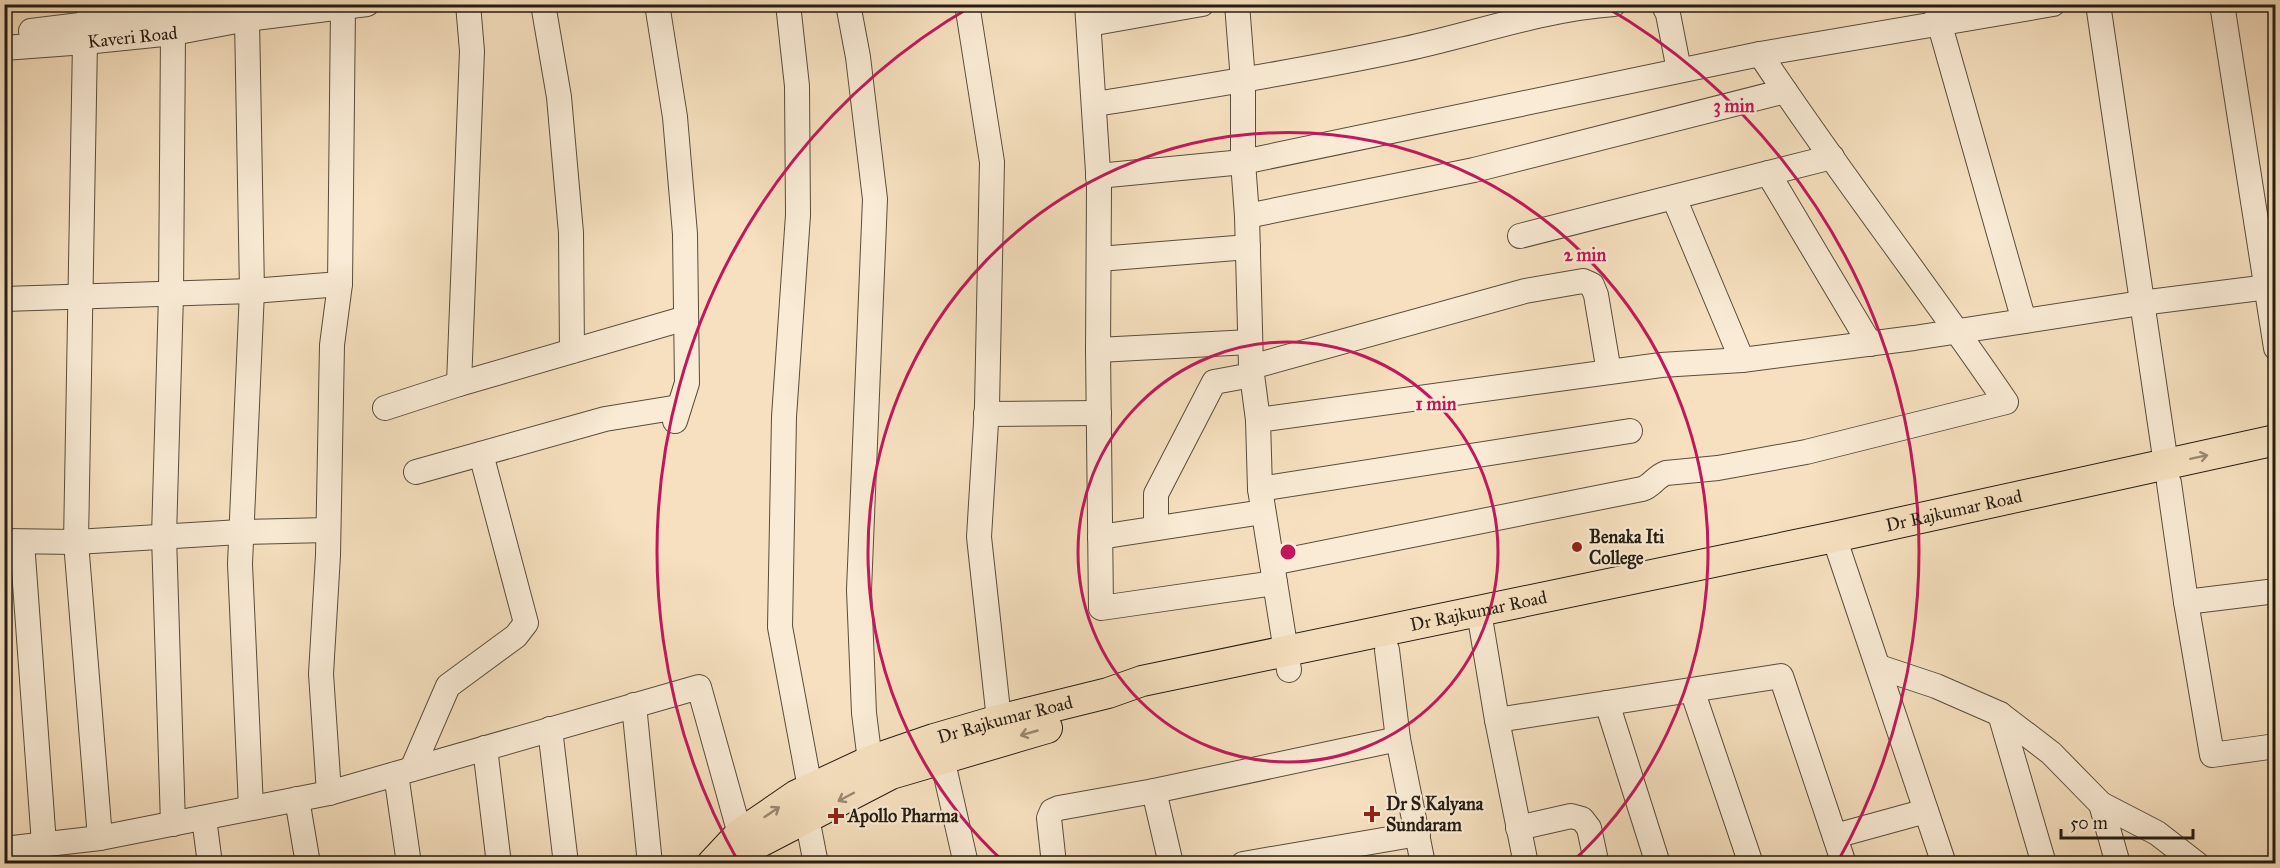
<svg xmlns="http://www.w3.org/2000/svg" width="2280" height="868" font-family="'IM FELL Great Primer',serif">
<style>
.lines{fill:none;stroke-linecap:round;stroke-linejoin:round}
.minor-casing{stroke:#594d3c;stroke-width:26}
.major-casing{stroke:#251c11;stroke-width:32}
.minor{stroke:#f9ebd5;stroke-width:24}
.major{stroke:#f6e0bf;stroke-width:30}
.oneway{stroke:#988871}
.ring{fill:none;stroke:#c2185b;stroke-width:3}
.poi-dot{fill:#8f2418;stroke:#f9ebd5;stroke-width:2}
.labels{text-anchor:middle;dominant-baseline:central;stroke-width:4.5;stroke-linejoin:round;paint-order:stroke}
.street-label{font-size:18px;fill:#251c11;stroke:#f9ebd5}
.poi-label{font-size:18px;font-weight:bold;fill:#251c11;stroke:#f9ebd5;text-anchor:start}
.centre{fill:#c2185b;stroke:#f9ebd5;stroke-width:3}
.ring-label{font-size:18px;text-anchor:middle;font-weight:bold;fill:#c2185b;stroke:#f9ebd5;stroke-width:4.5;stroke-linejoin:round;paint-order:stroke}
</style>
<rect width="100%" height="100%" fill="#f6e0bf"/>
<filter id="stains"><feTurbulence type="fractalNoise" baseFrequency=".00333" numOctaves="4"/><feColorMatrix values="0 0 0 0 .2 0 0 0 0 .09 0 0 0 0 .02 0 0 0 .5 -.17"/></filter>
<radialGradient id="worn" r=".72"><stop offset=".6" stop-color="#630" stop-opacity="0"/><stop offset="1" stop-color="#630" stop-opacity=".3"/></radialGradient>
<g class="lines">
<g class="minor-casing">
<g id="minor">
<polyline points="88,4 90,24 85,42 76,542 100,838"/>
<polyline points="543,4 559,97 571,233 572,351"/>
<polyline points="657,4 675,117 685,234 687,383 675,421"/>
<polyline points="788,4 797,86 798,215 784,417 780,627 810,788"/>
<polyline points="848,4 858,57 875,199 859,590 864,713 870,761"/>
<polyline points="967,4 992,162 987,406 979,537 999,720"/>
<polyline points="1087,4 1099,187 1098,350 1101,608 1275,583"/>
<polyline points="1237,4 1243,81 1243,162 1247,216 1251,367 1258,420 1260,489 1289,670"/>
<polyline points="1663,4 1668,14 1679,70"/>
<polyline points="1936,4 1939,22 2024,321"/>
<polyline points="2098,4 2166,464"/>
<polyline points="2222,4 2276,348"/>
<polyline points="169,14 173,33 171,295 164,536 173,824"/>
<polyline points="247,19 252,291 240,564 251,808"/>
<polyline points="1089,24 1202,4"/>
<polyline points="31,31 234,6"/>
<path id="s1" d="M4,48L85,42L173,33L247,19L367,4"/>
<path d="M1095,104C1198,88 1302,71 1405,49C1475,34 1543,9 1614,4"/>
<polyline points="1768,173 1870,344"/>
<polyline points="1098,176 1243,162 1760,54 2053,4"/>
<polyline points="1674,198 1742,360"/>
<polyline points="1247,216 1474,170 1785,91"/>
<polyline points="1520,236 1832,157"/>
<polyline points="1099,259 1248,247"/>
<polyline points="4,299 252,291 340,284"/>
<polyline points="1098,350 1250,342"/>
<polyline points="1251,367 1525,291 1583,281 1592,285 1596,295 1609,372"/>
<polyline points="459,384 472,51 468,4"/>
<polyline points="385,408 459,384 686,318"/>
<polyline points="986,414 1099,413"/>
<polyline points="1258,420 1661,365 1742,360 1914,338 2141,303 2276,286"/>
<polyline points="416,472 605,419 679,407"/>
<polyline points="2169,483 2186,602 2212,755 2276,746"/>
<polyline points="1260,489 1630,431"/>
<polyline points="1156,528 1156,494 1214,382 1252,375"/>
<polyline points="1100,537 1263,512"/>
<polyline points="1834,537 1944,864"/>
<polyline points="4,541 76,542 240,532 328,530"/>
<polyline points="22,542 44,844"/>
<path d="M1272,563L1642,489C1652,486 1655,477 1666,473L1718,468L1806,452L2006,402C1926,284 1838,172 1760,54"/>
<polyline points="2186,602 2276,591"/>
<polyline points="1479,612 1497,720 1526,864"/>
<polyline points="1387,650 1398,739 1423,864"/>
<polyline points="1879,667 1936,686 2000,714 2051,753 2101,804 2157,833 2197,864"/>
<polyline points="1692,690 1751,864"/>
<polyline points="1607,703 1658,864"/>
<polyline points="634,705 650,864"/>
<polyline points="2000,714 2044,864"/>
<polyline points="1497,720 1781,676 1844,864"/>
<polyline points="550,729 566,864"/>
<polyline points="485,748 499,864"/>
<polyline points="942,758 966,864"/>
<polyline points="412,769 448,686 516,636 526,623 481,454"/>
<polyline points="396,774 409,864"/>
<polyline points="329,793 321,674 328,555 332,345 340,284 343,7"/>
<polyline points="297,799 308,864"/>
<polyline points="2101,804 2118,864"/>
<polyline points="204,818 210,864"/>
<polyline points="807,818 816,864"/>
<polyline points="1518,828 1571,816 1582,819 1589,828 1595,856"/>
<polyline points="1835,836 1926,811"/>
<polyline points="4,849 100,838 329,793 699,687 740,834"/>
<polyline points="1054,864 1049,818 1052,811 1059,808 1154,791"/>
<polyline points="1171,864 1154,791 1398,739"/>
<polyline points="1243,864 1418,834"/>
</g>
</g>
<g class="major-casing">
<g id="major">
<polyline points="749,850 754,845 891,774 1047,728"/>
<path id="s2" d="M712,864L740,834L797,795L870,761L934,739L999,720L1108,693L1142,681L1834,537L2276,440"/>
</g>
</g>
<use href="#minor" class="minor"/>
<use href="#major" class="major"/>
</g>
<defs><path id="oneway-shaft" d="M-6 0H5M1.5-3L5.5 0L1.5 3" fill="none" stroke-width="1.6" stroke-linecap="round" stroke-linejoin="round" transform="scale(1.5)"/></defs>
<g class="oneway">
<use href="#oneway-shaft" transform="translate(2199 457) rotate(-12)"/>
<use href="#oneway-shaft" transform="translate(1029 733) rotate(164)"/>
<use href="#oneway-shaft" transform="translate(846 797) rotate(152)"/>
<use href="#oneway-shaft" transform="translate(772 812) rotate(-34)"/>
</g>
<g class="ring">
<circle cx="1288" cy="552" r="210"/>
<path d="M1004 862A420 420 0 1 1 1572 862"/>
<path d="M739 863A631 631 0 0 1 972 6M1604 6A631 631 0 0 1 1837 863"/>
</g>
<g class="poi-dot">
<circle cx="1577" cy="547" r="6"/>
<path d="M1369 805h6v6h6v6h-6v6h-6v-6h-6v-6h6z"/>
<path d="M833 807h6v6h6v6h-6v6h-6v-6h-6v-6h6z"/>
</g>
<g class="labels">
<g class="street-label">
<text stroke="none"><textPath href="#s1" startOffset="129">Kaveri Road</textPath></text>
<text stroke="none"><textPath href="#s2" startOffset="1304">Dr Rajkumar Road</textPath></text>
<text stroke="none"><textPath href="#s2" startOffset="818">Dr Rajkumar Road</textPath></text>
<text stroke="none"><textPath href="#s2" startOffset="332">Dr Rajkumar Road</textPath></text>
</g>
<g class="poi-label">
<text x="1589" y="537">Benaka Iti<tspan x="1589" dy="21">College</tspan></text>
<text x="1386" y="804">Dr S Kalyana<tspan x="1386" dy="21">Sundaram</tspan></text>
<text x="848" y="816">Apollo Pharma</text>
</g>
</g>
<circle cx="1288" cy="552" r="9" class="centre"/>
<g class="ring-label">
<text x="1734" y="112">3 min</text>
<text x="1585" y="261">2 min</text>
<text x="1436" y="410">1 min</text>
</g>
<rect width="2280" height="868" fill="none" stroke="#f6e0bf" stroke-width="24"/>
<rect x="6" y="6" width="2268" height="856" fill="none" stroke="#251c11" stroke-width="3"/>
<rect x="12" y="12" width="2256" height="844" fill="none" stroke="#251c11" stroke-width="1.5"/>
<path d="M2061 829v9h132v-9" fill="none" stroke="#251c11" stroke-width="3"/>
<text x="2070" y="829" font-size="18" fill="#251c11" stroke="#f9ebd5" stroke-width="4.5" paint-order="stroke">50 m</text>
<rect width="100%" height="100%" filter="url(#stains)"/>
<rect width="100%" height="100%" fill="url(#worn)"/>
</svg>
